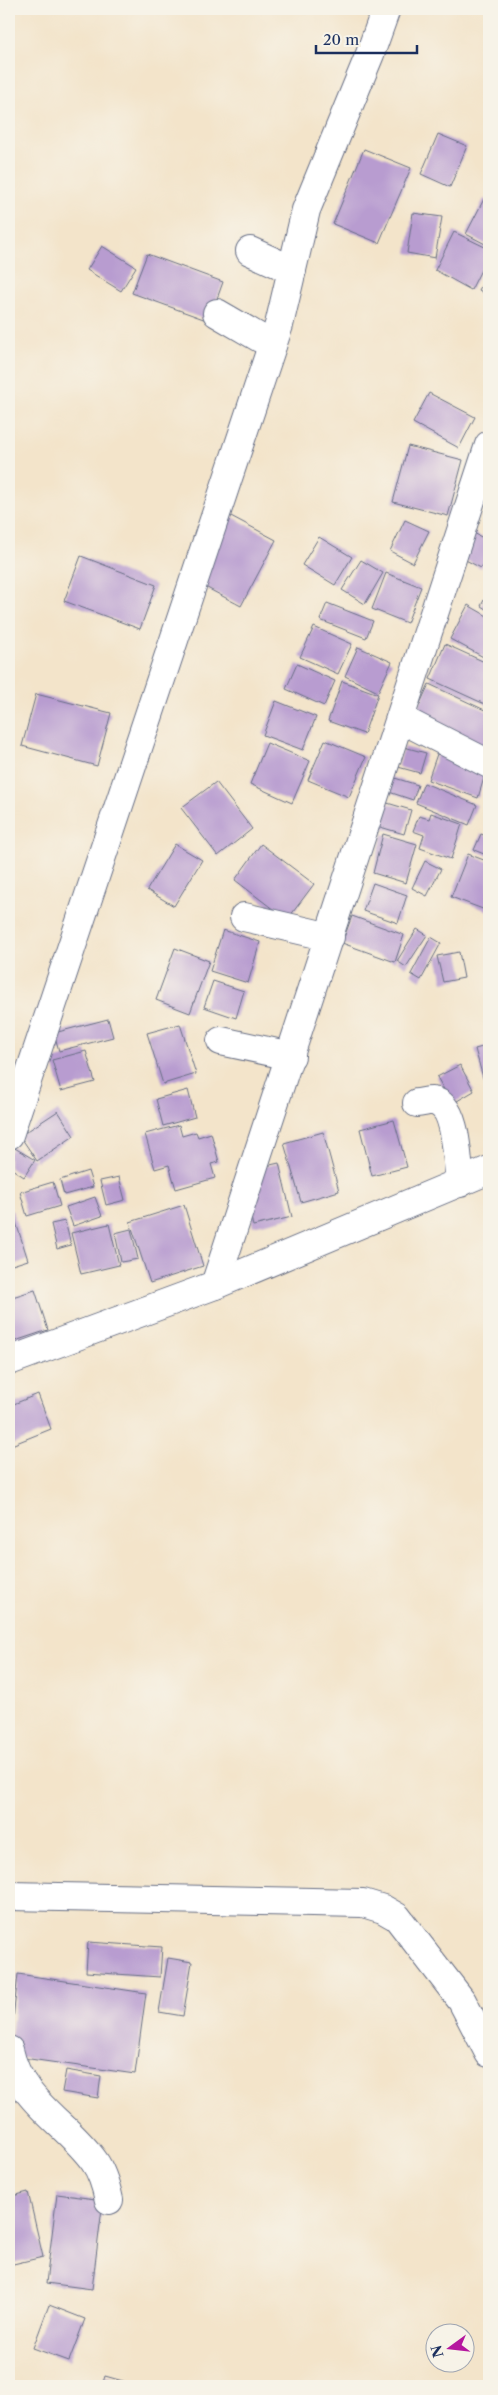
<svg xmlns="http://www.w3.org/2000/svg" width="498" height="2395" font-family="'Libre Caslon Text',serif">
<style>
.building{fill:#b89cd0}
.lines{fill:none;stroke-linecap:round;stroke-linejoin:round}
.minor-casing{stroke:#676e84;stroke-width:30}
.minor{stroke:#fff;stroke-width:28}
</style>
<rect width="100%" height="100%" fill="#f7f3e8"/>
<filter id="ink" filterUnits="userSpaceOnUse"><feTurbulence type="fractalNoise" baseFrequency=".02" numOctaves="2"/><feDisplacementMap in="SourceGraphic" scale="10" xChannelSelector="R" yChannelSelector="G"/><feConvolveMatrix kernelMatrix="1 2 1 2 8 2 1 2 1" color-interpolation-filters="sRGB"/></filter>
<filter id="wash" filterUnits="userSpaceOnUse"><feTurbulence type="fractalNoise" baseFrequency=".0096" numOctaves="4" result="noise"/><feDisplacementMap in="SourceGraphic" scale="20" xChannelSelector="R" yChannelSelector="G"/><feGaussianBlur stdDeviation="1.12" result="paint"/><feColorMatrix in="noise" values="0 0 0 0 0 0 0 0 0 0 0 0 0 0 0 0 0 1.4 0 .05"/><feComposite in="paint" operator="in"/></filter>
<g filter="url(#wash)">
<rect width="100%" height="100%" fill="#f3e4ca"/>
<g id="blocks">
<g class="building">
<polygon points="438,134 467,146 450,187 421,174"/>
<polygon points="364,149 411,168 379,243 333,224"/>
<polygon points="484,199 489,201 489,246 466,234"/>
<polygon points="413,213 442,217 435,258 407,253"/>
<polygon points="454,232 489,249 489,254 471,290 435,270"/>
<polygon points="102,246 136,267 121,291 87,270"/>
<polygon points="147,254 223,282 209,321 132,293"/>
<polygon points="489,272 489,296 479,290"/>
<polygon points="429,393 475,417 459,448 413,423"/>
<polygon points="408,446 463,460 448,516 393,502"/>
<polygon points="229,515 276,540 241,606 194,581"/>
<polygon points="405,520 429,531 413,563 390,551"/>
<polygon points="466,529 489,541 489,552 481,568 454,554"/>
<polygon points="319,537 352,557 335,585 302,565"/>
<polygon points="81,556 156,585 140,629 64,601"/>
<polygon points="361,560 383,573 365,604 342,590"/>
<polygon points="386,573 421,587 407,623 372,609"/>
<polygon points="489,590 489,611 481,606"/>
<polygon points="327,603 373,621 366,638 320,620"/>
<polygon points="468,605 489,617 489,660 450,639"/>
<polygon points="314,627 352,644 338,674 300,657"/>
<polygon points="445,644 489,664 489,706 430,679"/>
<polygon points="358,647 392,662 378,692 345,676"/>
<polygon points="297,664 335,681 324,706 286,689"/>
<polygon points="342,681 378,694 364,734 328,721"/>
<polygon points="429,684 489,712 489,758 411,723"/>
<polygon points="36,694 111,713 97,766 22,746"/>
<polygon points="276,701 316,717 303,750 263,735"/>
<polygon points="325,740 366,757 349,797 308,780"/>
<polygon points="267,743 310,761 292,803 250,784"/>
<polygon points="404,747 426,753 420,773 398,767"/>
<polygon points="437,754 486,771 478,798 428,780"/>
<polygon points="388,776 418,785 413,800 383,790"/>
<polygon points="216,782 252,829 218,856 181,808"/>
<polygon points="424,783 477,805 469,825 416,803"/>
<polygon points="377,800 411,810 404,834 370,824"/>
<polygon points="431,813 462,824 451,859 420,848 424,835 413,831 419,816 429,819"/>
<polygon points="383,834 417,844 406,883 373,873"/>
<polygon points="481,834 489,837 489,856 474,850"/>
<polygon points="175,844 202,860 174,906 147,890"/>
<polygon points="261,844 314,884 287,920 235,880"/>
<polygon points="468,854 489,862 488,911 451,897"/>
<polygon points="425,861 441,869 427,896 412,888"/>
<polygon points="373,883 407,895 398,923 363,911"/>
<polygon points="352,916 404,935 395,962 342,943"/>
<polygon points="417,929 427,935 406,967 397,961"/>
<polygon points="223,930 260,942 248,983 210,971"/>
<polygon points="431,937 441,943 421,980 411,974"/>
<polygon points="175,948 209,961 190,1013 156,1000"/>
<polygon points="459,952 464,978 443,982 437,956"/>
<polygon points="213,981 244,991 236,1018 204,1007"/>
<polygon points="108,1019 113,1037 59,1051 54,1033"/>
<polygon points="180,1024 196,1074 163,1084 147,1033"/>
<polygon points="489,1045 489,1099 475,1049"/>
<polygon points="86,1051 95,1082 61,1091 52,1060"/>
<polygon points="460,1065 474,1091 452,1104 437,1077"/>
<polygon points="188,1090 195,1117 163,1126 156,1099"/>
<polygon points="58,1111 74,1136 37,1161 20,1136"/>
<polygon points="394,1120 407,1167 372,1176 360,1129"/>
<polygon points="179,1125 182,1136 196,1132 198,1137 211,1133 219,1162 211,1164 215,1178 176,1189 169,1165 155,1169 145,1134"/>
<polygon points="323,1132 339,1191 301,1202 284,1143"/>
<polygon points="13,1147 35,1160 24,1177 9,1167 9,1154"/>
<polygon points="279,1163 292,1217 253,1226 240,1172"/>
<polygon points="88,1171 93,1187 64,1195 60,1180"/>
<polygon points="119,1177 125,1200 106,1205 100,1181"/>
<polygon points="53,1182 60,1206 27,1216 20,1192"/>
<polygon points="95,1197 102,1216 73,1226 66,1207"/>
<polygon points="184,1205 203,1266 150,1283 130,1222"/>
<polygon points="12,1210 28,1260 9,1266 9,1211"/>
<polygon points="65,1221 71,1245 57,1249 51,1224"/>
<polygon points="109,1224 119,1265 81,1274 71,1233"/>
<polygon points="131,1229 138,1259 121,1262 115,1233"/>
<polygon points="35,1290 48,1330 9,1343 9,1298"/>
<polygon points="38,1394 51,1429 9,1446 9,1406"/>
<polygon points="88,1942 162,1947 160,1977 86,1972"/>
<polygon points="168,1958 192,1962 183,2016 159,2012"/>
<polygon points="18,1974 146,1993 135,2074 9,2056"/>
<polygon points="66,2070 101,2076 98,2098 62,2092"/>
<polygon points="28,2192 43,2257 9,2265 9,2197"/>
<polygon points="57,2194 103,2200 92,2289 46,2283"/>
<polygon points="49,2305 85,2319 69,2361 33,2348"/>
<polygon points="105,2376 130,2383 129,2386 102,2386"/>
</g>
</g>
</g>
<g filter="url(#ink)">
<use href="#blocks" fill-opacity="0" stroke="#676e84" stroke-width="1"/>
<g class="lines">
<g class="minor-casing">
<g id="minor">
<polyline points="250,251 292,270"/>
<polyline points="217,313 272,345"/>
<polyline points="401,719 489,764"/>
<polyline points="244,917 330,937"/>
<polyline points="221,1041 291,1056"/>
<path d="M417,1103C422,1103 429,1100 433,1101C458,1105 457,1163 460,1183"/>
<polyline points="9,1135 279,325 306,210 370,54 386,9"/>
<polyline points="215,1285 489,445"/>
<polyline points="9,1361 215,1285 489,1170"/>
<polyline points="9,1896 363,1903 383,1909 397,1917 462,2001 489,2053"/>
<path d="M9,2050C20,2102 65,2121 94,2161C102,2172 106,2186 109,2200"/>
</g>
</g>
<use href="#minor" class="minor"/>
</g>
</g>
<rect width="498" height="2395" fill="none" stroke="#f7f3e8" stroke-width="30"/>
<g transform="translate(450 2348) rotate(255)"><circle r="24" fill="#f7f3e8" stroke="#9fa5b1"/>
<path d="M0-4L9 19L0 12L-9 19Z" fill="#b5179e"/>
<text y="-8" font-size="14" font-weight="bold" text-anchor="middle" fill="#1b2f5e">N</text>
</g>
<path d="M316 45v8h101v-8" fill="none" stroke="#1b2f5e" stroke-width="2.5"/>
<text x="323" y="45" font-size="15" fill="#1b2f5e" stroke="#f7f3e8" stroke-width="4" paint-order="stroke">20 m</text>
</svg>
